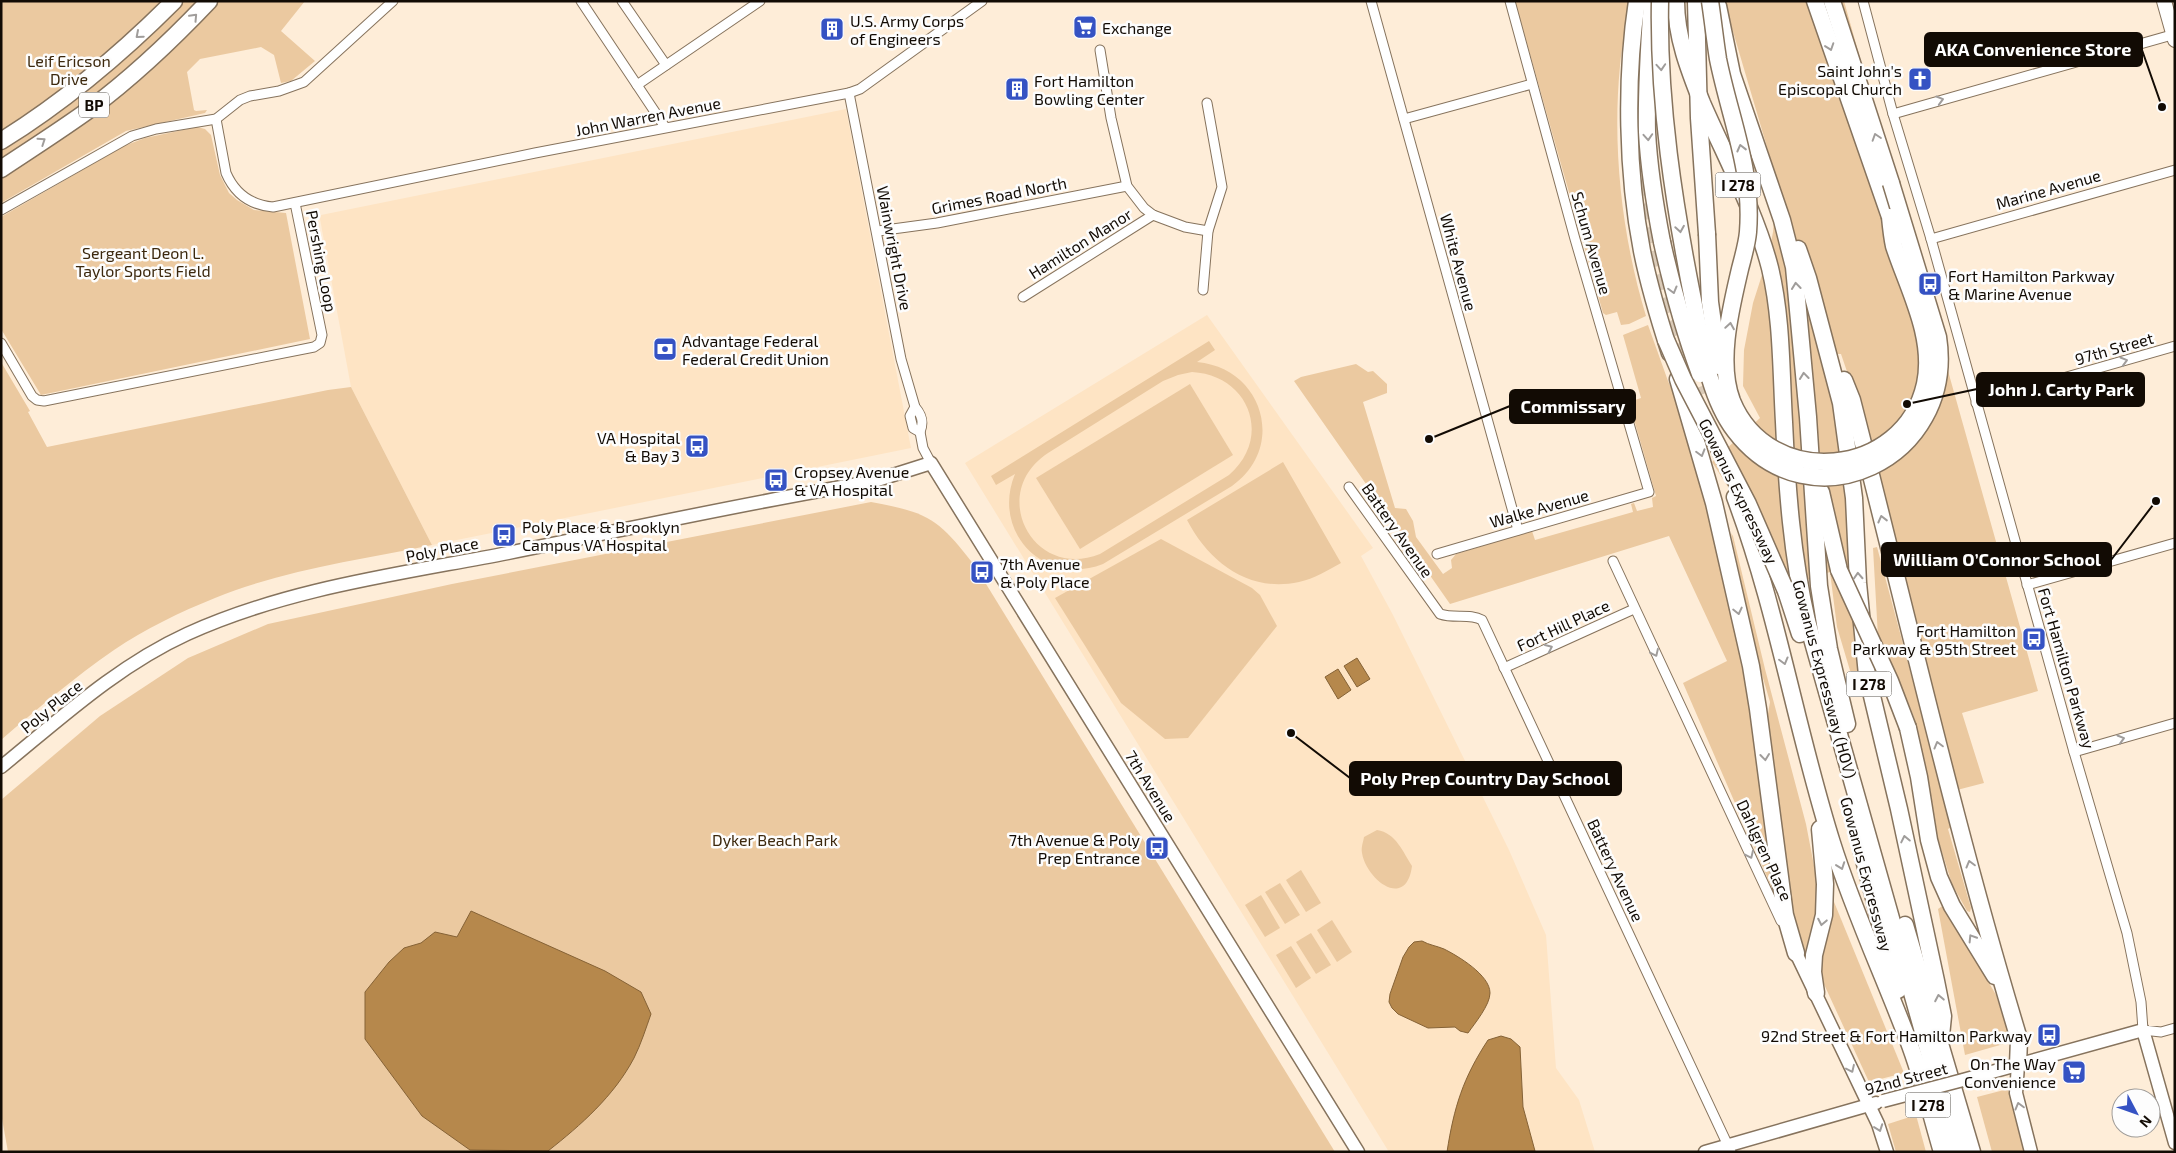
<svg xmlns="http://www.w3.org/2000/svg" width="2176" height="1153" font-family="'Exo 2',sans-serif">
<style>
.built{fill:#fee4c4}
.green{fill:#ebc9a0;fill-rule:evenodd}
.water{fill:#b6884c;stroke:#856236}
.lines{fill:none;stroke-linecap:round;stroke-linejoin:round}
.motorway-tunnel{stroke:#dbcbb8;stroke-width:16;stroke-dasharray:16 8;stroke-linecap:butt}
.minor-casing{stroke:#86735d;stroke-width:11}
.secondary-casing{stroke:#86735d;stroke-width:15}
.primary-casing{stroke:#86735d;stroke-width:16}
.motorway-casing{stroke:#86735d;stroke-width:19}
.minor{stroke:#fff;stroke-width:9}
.secondary{stroke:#fff;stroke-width:12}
.primary{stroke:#fff;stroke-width:14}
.motorway{stroke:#fff;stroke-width:16}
.secondary-bridge-casing{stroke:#86735d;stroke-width:15;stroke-linecap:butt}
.motorway-bridge-casing{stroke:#86735d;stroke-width:19;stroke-linecap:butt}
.secondary-bridge{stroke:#fff;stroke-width:12}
.motorway-bridge{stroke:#fff;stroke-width:16}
.oneway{stroke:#a09d9b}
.labels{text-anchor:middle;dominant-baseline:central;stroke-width:5;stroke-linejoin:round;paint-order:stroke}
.shield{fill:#fdfdfd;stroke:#58544f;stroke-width:1}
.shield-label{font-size:15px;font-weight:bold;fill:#120b04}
.poi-label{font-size:16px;fill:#120b04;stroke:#fdfdfd;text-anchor:start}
.park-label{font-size:16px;fill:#3c280d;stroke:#fdfdfd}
.street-label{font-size:16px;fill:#120b04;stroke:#fdfdfd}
.leader{fill:none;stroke:#120b04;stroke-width:2}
.callout-dot{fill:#120b04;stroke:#fdfdfd;stroke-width:2}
.callout{fill:#120b04;stroke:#120b04;stroke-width:2}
.callout-label{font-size:18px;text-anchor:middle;font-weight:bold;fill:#fff}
</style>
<rect width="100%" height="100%" fill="#feedd8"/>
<g class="built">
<polygon points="846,109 911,448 432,545 351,387 320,219 321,215"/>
<polygon points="1207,315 1373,548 1361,556 1393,615 1509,850 1546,935 1556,1068 1579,1100 1595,1152 1389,1152 965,463"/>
</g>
<g class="green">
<polygon points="1,1 305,1 281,31 315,61 291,81 281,83 274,55 261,47 200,59 187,72 194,110 196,111 207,110 205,113 126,131 1,203"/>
<path d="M1515,1H1630C1627,23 1622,44 1620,66C1612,148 1622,237 1646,316L1629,324L1621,325L1617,312L1606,315L1603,313Z"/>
<polygon points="1724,1 1844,1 2038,691 1962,713 1984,783 1957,790 1856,398 1841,354 1822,354 1842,440 1864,690 1857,694 1837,627 1830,572 1791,585 1712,462 1760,418 1743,386 1744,350 1753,303 1769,253 1773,232 1777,181"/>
<polygon points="197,127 205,129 211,135 220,175 229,193 237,200 254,210 286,213 310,339 41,395 1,329 1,217 124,146 145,138"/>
<polygon points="1648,325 1668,381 1689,429 1711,509 1750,707 1757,765 1776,877 1774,893 1683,683 1727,661 1669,536 1450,604 1294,381 1301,377 1356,364 1368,372 1373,371 1387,384 1387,393 1363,402 1395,508 1406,509 1413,521 1416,537 1443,574 1452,568 1451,560 1456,554 1532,531 1535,540 1633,512 1631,504 1634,503 1637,511 1653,507 1652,498 1656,496 1629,402 1641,398 1623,335"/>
<path d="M1209,341L1215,350L1197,362C1263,368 1287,447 1232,486L1103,564C1044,587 991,532 1015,474L996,485L991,476ZM1192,372C1249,375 1273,437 1229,475L1100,554C1033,581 987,493 1048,453L1163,381L1178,375Z"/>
<path d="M1,362L30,411L28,412L47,447L328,390L351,387L432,545C360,560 283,570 215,598C180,612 145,629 114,650C75,677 37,709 1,740Z"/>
<polygon points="1190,384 1233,455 1080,549 1036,478"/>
<path d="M1283,462L1341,563C1328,570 1314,579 1299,582C1248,593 1209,562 1187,520Z"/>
<path d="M871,502C931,513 938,519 975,566L1335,1152H8L1,1113V800L100,716L188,658L268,624L452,584Z"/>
<polygon points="1731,533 1733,536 1765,669 1806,824 1816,876 1817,909 1804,959 1792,924 1791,893 1766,725 1770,702 1756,654"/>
<polygon points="1161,539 1252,588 1260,595 1277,626 1188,738 1165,739 1121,703 1055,598"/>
<polygon points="1877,547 1952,827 1948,829 1971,908 1970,912 1967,911 1952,884 1938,839 1929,783 1914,717 1900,683 1878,637 1873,548"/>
<path d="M1377,830C1396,833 1403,852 1412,866C1406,911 1366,879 1362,853C1361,847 1363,843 1364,837Z"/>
<polygon points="1301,870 1321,903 1306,912 1286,880"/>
<polygon points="1280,883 1300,915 1285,924 1265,892"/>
<polygon points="1261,895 1280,928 1265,937 1245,905"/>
<polygon points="1832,897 1904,1073 1869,1082 1823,982 1818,963"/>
<polygon points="1944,905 1996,995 2007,1028 2012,1033 2014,1041 1965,1055 1938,909"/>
<polygon points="1332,920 1352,952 1337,962 1317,930"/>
<polygon points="1311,933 1331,965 1316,974 1296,942"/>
<polygon points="1291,946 1311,978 1296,988 1276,955"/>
<polygon points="2008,1089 2024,1152 1992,1152 1977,1097"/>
<polygon points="1916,1115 1926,1152 1896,1152 1888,1124"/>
</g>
<g class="water">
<polygon points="1357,658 1370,679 1357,687 1344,666"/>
<polygon points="1338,669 1351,690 1338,699 1325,677"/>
<path d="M471,911L605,971L641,992L651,1014C646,1028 641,1044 634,1058C614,1096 581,1125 548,1151L470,1150L422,1116L365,1039V992L389,962L404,948L421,943L435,932L457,937Z"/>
<path d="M1422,941C1429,945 1437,946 1444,949C1458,956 1490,975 1490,993C1490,1005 1475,1023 1468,1033L1460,1031L1455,1027L1428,1028L1398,1014L1392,1008L1389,1002L1390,994L1403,957L1409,947L1414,942Z"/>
<path d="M1501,1036L1511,1039L1520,1047L1523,1107L1535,1151L1447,1152C1454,1107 1463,1078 1488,1040Z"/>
</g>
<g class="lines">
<path class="motorway-tunnel" d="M1641,36C1628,168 1653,273 1698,396"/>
<g class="minor-casing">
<g id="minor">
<polyline points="581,1 665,127"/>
<polyline points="622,1 666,65"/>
<polyline points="1371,1 1518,530"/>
<polyline points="1863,1 1893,114 1931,239 2074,752 2127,933 2141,1002 2143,1030 2161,1032 2175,1028"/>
<polyline points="1100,50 1111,118 1127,186 1144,208 1153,215 1185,227 1208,231"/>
<polyline points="637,85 760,1"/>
<path d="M849,93L901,359L915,407C922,415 924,422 920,432"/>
<polyline points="1893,114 2175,34"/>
<path d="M216,119L226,173C235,194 250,205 273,207L535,153L849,93L860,89L982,1"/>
<polyline points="1404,119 1532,84"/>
<polyline points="1,210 132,136 156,129 216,119 240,100 250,96 279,91 304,82 393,1"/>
<polyline points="878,231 937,223 1127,186"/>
<polyline points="1931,239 2175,170"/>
<polyline points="1203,290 1208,231 1222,187 1207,103"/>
<polyline points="1023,297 1153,215"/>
<polyline points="1,343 32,396 37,400 44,401 314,347 320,343 322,335 295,203"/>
<polyline points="1976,403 2175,346"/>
<polyline points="915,407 910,416 913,428 920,432 923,448 931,463"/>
<path d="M1349,487L1440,614C1454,619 1470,613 1482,620L1731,1152"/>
<polyline points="1437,554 1649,492 1575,239 1510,1"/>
<polyline points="1613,561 1781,921"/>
<polyline points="2027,585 2175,543"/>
<polyline points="1504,668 1634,609"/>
<polyline points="2074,752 2175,723"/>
</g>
</g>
<g class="secondary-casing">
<g id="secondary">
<path d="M1,767C60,719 117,666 187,634C288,588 400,574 508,553C629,529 749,502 871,482L931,463L1358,1152"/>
<polyline points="1796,953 1878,1124 1887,1152"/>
<polyline points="2018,1065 2016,1093 2031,1152"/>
<polyline points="1963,1080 2143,1030 2175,1143"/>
<polyline points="1705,1152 1876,1103"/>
</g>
</g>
<g class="primary-casing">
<polyline id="primary" points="2164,1 2175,40"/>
</g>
<g class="motorway-casing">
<g id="motorway">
<path d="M1637,1C1625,79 1627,174 1642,251C1649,286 1659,319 1670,353"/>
<path d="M1652,1C1649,45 1646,88 1647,132C1649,169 1655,206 1662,242"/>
<path d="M1676,1C1676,37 1689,70 1702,103C1725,156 1756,213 1770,268C1782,318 1781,371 1784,422C1787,489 1792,556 1807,621L1957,1152"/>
<polyline points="1696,1 1699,118 1707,234"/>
<polyline points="1815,1 1890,217"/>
<polyline points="1832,1 1891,183"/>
<polyline points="1718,6 1732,74 1782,220 1794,267 1808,417 1819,586 1829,649 1847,724"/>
<path d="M1,141C64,102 121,54 174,1"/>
<path d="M1,169C31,149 61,130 90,109C133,77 172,40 209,1"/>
<polyline points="1798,249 1808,278 1841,403 1854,498 1858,583 1867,675 1899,809 1936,981 1943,1016 1941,1036"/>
<polyline points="1678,379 1714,503 1751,666 1758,709 1785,915 1796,953"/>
<path d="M1844,380L1852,400C1907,614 1955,828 2019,1039L2018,1065"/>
<polyline points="1821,492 1839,570"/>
<path d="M1735,497C1777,609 1796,729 1832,843C1853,910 1883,974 1908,1040C1922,1076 1931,1115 1942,1152"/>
<polyline points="1786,591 1800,634"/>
<polyline points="1908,728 1919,777 1929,840 1939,877 1952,906 1995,976"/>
<polyline points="1862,852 1898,990"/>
<polyline points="1905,925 1972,1152"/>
<polyline points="1816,993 1813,972 1814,955 1824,915 1825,884 1820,829"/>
</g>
</g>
<use href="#minor" class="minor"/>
<use href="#secondary" class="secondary"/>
<use href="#primary" class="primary"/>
<use href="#motorway" class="motorway"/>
<g class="secondary-bridge-casing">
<polyline id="secondary-bridge" points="1883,1101 1963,1080"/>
</g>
<g class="motorway-bridge-casing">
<g id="motorway-bridge">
<path d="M1660,1C1658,103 1674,205 1694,305C1702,346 1709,397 1735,431C1810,529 1957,459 1938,337L1891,183"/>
<path d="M1710,1C1713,21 1715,40 1718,59C1730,119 1753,169 1748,232C1747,244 1743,257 1740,269C1731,308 1717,362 1732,401C1769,491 1904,478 1925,384C1935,337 1908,289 1894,246C1892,237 1891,227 1890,217"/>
<polyline points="1707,234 1710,302 1719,366"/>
<path d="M1662,242C1672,287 1684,331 1700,374"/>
<polyline points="1666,340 1683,379 1748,504 1786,591"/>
<polyline points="1839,570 1890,681 1908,728"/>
</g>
</g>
<use href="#secondary-bridge" class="secondary-bridge"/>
<use href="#motorway-bridge" class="motorway-bridge"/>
</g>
<defs><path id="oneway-chevron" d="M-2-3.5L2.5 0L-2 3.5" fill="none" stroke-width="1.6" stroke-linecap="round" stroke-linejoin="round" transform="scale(1.25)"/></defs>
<g class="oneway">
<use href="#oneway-chevron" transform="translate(194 17) rotate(-47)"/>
<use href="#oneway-chevron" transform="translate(139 35) rotate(139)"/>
<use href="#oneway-chevron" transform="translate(1830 47) rotate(71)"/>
<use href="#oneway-chevron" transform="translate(1661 67) rotate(86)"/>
<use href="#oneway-chevron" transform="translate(1940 100) rotate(-16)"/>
<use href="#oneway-chevron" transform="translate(1648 137) rotate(86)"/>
<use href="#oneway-chevron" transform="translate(1876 137) rotate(-108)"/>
<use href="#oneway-chevron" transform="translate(42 141) rotate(-34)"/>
<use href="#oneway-chevron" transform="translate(1741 148) rotate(-104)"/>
<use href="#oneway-chevron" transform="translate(1680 229) rotate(81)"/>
<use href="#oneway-chevron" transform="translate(1796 286) rotate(-96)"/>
<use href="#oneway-chevron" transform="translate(1673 290) rotate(75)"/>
<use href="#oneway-chevron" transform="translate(1730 326) rotate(-81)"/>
<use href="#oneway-chevron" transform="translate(2124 361) rotate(-16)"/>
<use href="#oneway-chevron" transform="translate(1804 376) rotate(-96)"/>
<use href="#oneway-chevron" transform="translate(1701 453) rotate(74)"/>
<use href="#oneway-chevron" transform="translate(1882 519) rotate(-104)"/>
<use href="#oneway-chevron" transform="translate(1858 576) rotate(-93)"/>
<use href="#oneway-chevron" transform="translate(1738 611) rotate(77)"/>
<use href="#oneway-chevron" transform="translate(1549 648) rotate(-25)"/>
<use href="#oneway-chevron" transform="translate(1655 653) rotate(65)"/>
<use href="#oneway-chevron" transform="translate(1784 661) rotate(75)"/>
<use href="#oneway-chevron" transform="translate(2121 739) rotate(-16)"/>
<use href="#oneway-chevron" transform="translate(1938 745) rotate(-105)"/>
<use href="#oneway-chevron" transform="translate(1765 757) rotate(83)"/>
<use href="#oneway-chevron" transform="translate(1905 839) rotate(-102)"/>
<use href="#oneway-chevron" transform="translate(1750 855) rotate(65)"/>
<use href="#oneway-chevron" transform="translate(1970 864) rotate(-105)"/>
<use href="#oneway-chevron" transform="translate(1841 866) rotate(70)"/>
<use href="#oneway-chevron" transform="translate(1822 922) rotate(101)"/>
<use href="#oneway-chevron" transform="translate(1972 938) rotate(-122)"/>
<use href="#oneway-chevron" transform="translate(1939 998) rotate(-101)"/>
<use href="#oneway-chevron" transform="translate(1851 1069) rotate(65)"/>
<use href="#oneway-chevron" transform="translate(2019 1106) rotate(-105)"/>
<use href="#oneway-chevron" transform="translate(1879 1128) rotate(70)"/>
</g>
<defs>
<g id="supermarket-square" transform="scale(1.25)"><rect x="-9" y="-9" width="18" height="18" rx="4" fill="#3552c3" stroke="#fdfdfd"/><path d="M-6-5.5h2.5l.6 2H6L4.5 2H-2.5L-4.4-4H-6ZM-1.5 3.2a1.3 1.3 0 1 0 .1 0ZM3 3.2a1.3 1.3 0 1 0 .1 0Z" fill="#fff"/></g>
<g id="building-square" transform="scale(1.25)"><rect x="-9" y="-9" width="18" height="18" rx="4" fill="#3552c3" stroke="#fdfdfd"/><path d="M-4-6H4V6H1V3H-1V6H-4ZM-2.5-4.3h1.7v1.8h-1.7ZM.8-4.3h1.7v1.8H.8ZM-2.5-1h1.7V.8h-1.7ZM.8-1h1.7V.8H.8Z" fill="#fff"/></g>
<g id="church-square" transform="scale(1.25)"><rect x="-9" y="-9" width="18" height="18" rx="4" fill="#3552c3" stroke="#fdfdfd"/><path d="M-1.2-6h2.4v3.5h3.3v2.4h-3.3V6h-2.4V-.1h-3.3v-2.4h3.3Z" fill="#fff"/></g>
<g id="bus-square" transform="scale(1.25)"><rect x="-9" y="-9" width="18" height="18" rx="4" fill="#3552c3" stroke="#fdfdfd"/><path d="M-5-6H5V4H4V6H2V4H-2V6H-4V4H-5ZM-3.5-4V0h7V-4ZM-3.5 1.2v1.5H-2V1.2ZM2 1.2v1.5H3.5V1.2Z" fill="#fff"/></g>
<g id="bank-square" transform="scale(1.25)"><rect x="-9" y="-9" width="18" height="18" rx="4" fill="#3552c3" stroke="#fdfdfd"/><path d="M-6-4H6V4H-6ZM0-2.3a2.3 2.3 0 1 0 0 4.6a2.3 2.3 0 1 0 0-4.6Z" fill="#fff"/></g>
</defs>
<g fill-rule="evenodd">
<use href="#supermarket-square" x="1085" y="27"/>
<use href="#building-square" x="832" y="29"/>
<use href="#church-square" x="1920" y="79"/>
<use href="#building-square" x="1017" y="89"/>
<use href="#bus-square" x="1930" y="284"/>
<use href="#bank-square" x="665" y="349"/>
<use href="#bus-square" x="697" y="446"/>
<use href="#bus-square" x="776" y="480"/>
<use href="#bus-square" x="504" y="535"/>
<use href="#bus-square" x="982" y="572"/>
<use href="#bus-square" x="2034" y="639"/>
<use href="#bus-square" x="1157" y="848"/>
<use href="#bus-square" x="2049" y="1035"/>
<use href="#supermarket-square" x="2074" y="1072"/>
</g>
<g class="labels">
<g class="shield">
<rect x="79" y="92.5" width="30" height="25" rx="4"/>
<rect x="1715.5" y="172.5" width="45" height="25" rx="4"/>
<rect x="1846.5" y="671.5" width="45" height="25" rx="4"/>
<rect x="1905.5" y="1092.5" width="45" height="25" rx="4"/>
</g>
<g class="shield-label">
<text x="94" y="105">BP</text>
<text x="1738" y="185">I 278</text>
<text x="1869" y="684">I 278</text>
<text x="1928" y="1105">I 278</text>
</g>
<g class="poi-label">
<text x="850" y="20">U.S. Army Corps<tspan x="850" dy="18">of Engineers</tspan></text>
<text x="1102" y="27">Exchange</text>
<text x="1902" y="70" text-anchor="end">Saint John's<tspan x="1902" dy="18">Episcopal Church</tspan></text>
<text x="1034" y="80">Fort Hamilton<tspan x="1034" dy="18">Bowling Center</tspan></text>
<text x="1948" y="275">Fort Hamilton Parkway<tspan x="1948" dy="18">&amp; Marine Avenue</tspan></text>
<text x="682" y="340">Advantage Federal<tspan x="682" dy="18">Federal Credit Union</tspan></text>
<text x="680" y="437" text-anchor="end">VA Hospital<tspan x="680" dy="18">&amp; Bay 3</tspan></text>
<text x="794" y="471">Cropsey Avenue<tspan x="794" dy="18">&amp; VA Hospital</tspan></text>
<text x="522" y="526">Poly Place &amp; Brooklyn<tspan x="522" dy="18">Campus VA Hospital</tspan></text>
<text x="1000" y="563">7th Avenue<tspan x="1000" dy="18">&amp; Poly Place</tspan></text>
<text x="2016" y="630" text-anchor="end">Fort Hamilton<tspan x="2016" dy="18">Parkway &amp; 95th Street</tspan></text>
<text x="1140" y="839" text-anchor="end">7th Avenue &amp; Poly<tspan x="1140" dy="18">Prep Entrance</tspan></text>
<text x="2032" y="1035" text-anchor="end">92nd Street &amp; Fort Hamilton Parkway</text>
<text x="2056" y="1063" text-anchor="end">On The Way<tspan x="2056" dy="18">Convenience</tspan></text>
</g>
<g class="park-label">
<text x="69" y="60">Leif Ericson<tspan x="69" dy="18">Drive</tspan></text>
<text x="143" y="252">Sergeant Deon L.<tspan x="143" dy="18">Taylor Sports Field</tspan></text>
<text x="775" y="839">Dyker Beach Park</text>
</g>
<g class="street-label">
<text transform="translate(648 116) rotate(-11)">John Warren Avenue</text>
<text transform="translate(2048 189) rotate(-16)">Marine Avenue</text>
<text transform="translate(999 195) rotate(-11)">Grimes Road North</text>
<text transform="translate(1080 243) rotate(-32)">Hamilton Manor</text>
<text transform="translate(1592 243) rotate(74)">Schum Avenue</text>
<text transform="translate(895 248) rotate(79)">Wainwright Drive</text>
<text transform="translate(322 261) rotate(79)">Pershing Loop</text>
<text transform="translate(1459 262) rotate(75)">White Avenue</text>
<text transform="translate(2114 348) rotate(-16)">97th Street</text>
<text transform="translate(1739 491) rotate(64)">Gowanus Expressway</text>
<text transform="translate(1539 508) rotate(-16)">Walke Avenue</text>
<text transform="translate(1398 530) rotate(55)">Battery Avenue</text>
<text transform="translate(442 549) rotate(-11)">Poly Place</text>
<text transform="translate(1563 625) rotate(-25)">Fort Hill Place</text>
<text transform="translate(2067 668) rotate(74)">Fort Hamilton Parkway</text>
<text transform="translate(1825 679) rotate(75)">Gowanus Expressway (HOV)</text>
<text transform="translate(51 706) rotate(-39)">Poly Place</text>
<text transform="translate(1151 786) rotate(58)">7th Avenue</text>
<text transform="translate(1765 850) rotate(65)">Dahlgren Place</text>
<text transform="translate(1616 870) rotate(65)">Battery Avenue</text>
<text transform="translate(1867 874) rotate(75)">Gowanus Expressway</text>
<text transform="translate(1906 1078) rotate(-15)">92nd Street</text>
</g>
</g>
<path class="leader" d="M2162 107L2142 50M1907 404L1977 389M1429 439L1510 406M2156 501L2111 560M1291 733L1350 778"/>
<g class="callout-dot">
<circle cx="2162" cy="107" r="5"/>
<circle cx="1907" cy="404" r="5"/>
<circle cx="1429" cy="439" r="5"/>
<circle cx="2156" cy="501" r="5"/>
<circle cx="1291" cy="733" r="5"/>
</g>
<g class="callout">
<rect x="1925" y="33" width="217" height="33" rx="5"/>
<rect x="1977" y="373" width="167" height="33" rx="5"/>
<rect x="1510" y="390" width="125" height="33" rx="5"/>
<rect x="1882" y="543" width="229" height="33" rx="5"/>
<rect x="1350" y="762" width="271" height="33" rx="5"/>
</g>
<g class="callout-label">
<text x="2033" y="56">AKA Convenience Store</text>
<text x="2061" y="396">John J. Carty Park</text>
<text x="1573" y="413">Commissary</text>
<text x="1997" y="566">William O’Connor School</text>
<text x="1485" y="785">Poly Prep Country Day School</text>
</g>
<rect width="2176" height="1153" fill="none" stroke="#120b04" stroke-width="5"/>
<g transform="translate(2136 1113) rotate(131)"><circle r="24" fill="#fdfdfd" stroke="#9f9c99"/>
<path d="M0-4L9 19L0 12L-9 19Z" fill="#3552c3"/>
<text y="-8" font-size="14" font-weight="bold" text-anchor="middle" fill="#120b04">N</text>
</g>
</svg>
